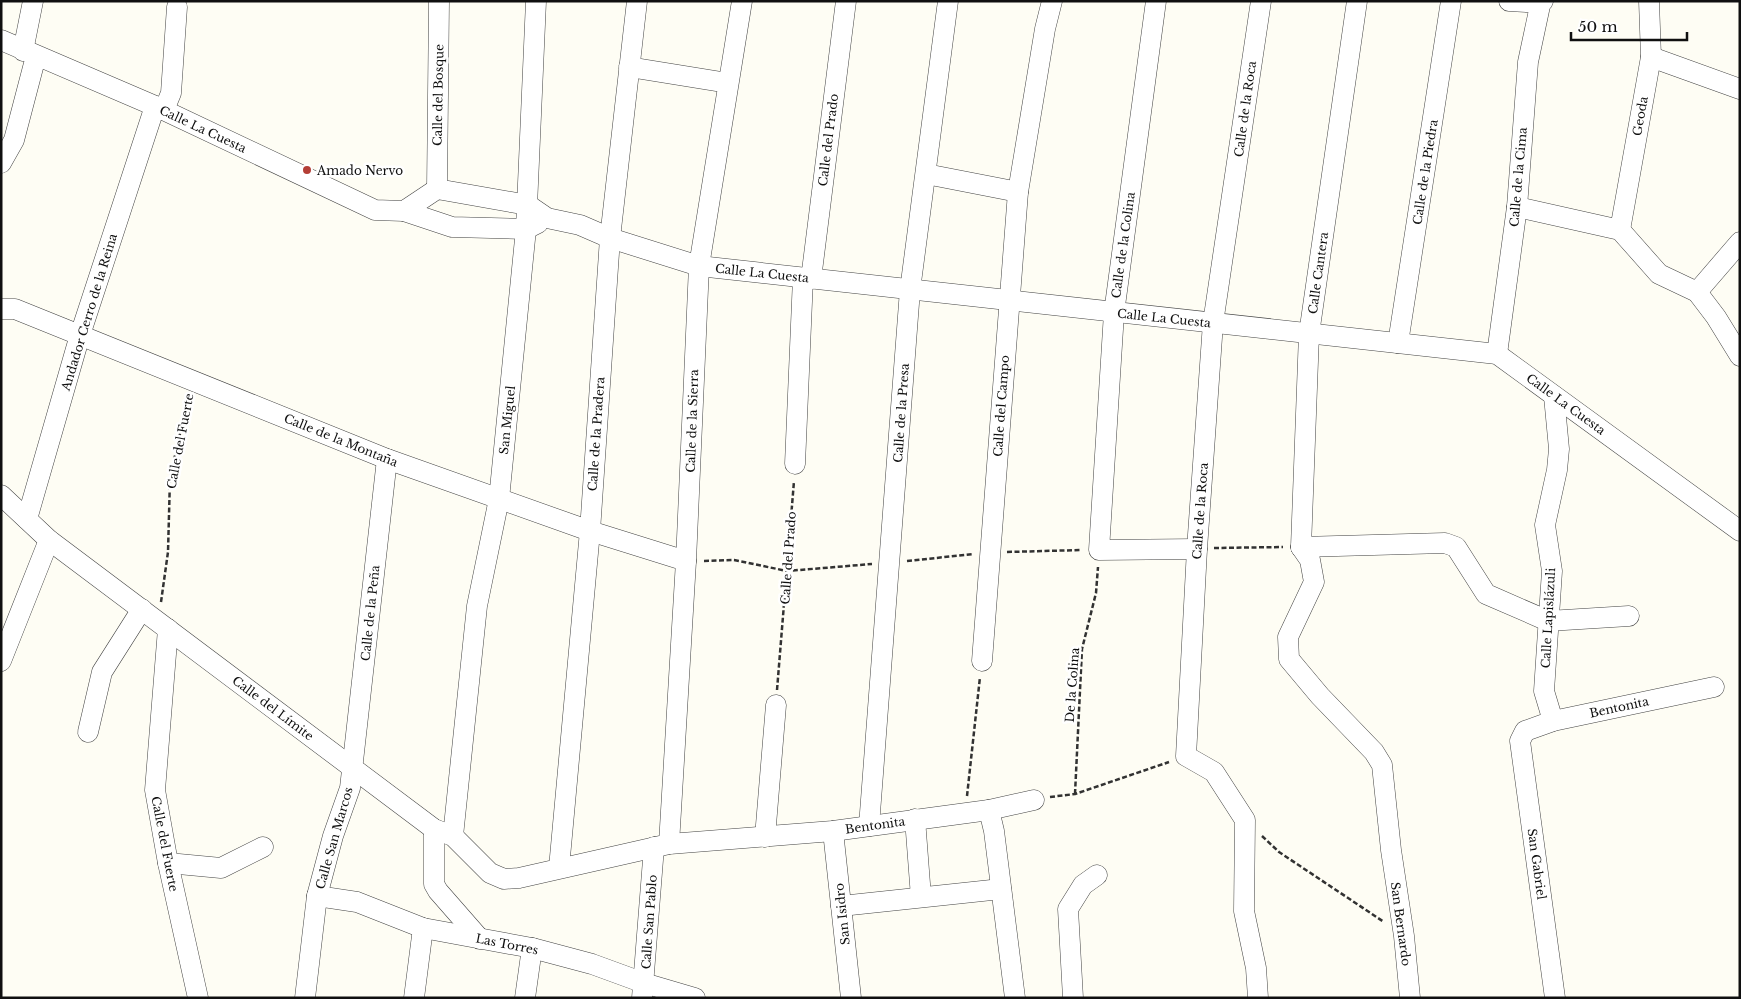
<svg xmlns="http://www.w3.org/2000/svg" width="1741" height="999" font-family="'Libre Baskerville',serif">
<style>
.lines{fill:none;stroke-linecap:round;stroke-linejoin:round}
.minor-casing{stroke:#434343;stroke-width:21}
.path{stroke:#323232;stroke-width:2.5;stroke-dasharray:5 2.5;stroke-linecap:butt}
.minor{stroke:#fff;stroke-width:20}
.poi-dot{fill:#b43e35;stroke:#fff;stroke-width:2}
.labels{text-anchor:middle;dominant-baseline:central;stroke-width:5;stroke-linejoin:round;paint-order:stroke}
.street-label{font-size:12px;fill:#101010;stroke:#fff}
.poi-label{font-size:12px;fill:#101010;stroke:#fff;text-anchor:start}
</style>
<rect width="100%" height="100%" fill="#fefdf4"/>
<g class="lines">
<g class="minor-casing">
<g id="minor">
<polyline points="1156,1 1114,313 1099,550 1197,549"/>
<polyline points="1509,1 1540,3 1543,1"/>
<polyline points="1,40 155,106 375,210 404,211 437,189 528,205 547,218 580,225 610,238 699,266 1497,354 1740,531"/>
<polyline points="23,51 33,1"/>
<polyline points="1651,57 1740,89"/>
<polyline points="629,67 728,83"/>
<polyline points="164,110 171,93 177,7"/>
<polyline points="1,163 14,140 36,56"/>
<polyline points="926,174 1018,192"/>
<polyline points="437,189 439,1"/>
<polyline points="1517,207 1620,230 1659,274 1697,292 1716,317 1740,356"/>
<polyline points="404,211 452,227 526,229 538,223"/>
<polyline points="1620,230 1651,57 1649,1"/>
<polyline points="811,279 846,1"/>
<polyline points="1697,292 1740,242"/>
<polyline points="1,309 15,309 387,459 590,531 686,561"/>
<polyline points="1398,343 1451,1"/>
<polyline points="1497,354 1517,207 1528,62 1541,1"/>
<polyline points="795,464 803,278"/>
<polyline points="1,495 49,540 434,829 453,836 490,873 504,879 519,878 669,844 833,831 989,810 1034,800"/>
<polyline points="27,519 80,335 155,106"/>
<polyline points="1301,547 1309,334 1357,1"/>
<polyline points="1301,547 1310,560 1314,582 1288,637 1289,659 1320,696 1374,752 1382,765 1391,850 1404,936 1410,998"/>
<polyline points="1301,547 1445,543 1456,547 1486,594 1548,621 1629,616"/>
<polyline points="168,629 155,790 168,863 198,998"/>
<polyline points="1,661 49,540"/>
<polyline points="982,661 1018,192 1045,29 1052,1"/>
<polyline points="1553,721 1544,691 1552,571 1545,525 1557,470 1559,449 1554,396"/>
<polyline points="88,732 102,672 142,609"/>
<polyline points="989,810 994,831 1015,998"/>
<polyline points="915,819 921,897"/>
<polyline points="869,826 910,290 948,1"/>
<polyline points="434,829 434,884 438,891 480,939"/>
<polyline points="833,831 851,998"/>
<polyline points="453,836 477,606 499,499 526,229 536,1"/>
<polyline points="765,837 776,705"/>
<polyline points="669,844 686,561 699,266 742,1"/>
<polyline points="168,863 221,868 263,847"/>
<polyline points="559,868 590,531 610,238 637,1"/>
<polyline points="317,896 357,902 423,928 532,948 592,964 644,983 695,998"/>
<polyline points="841,906 1001,889"/>
<polyline points="305,998 317,896 333,836 350,788 387,459"/>
<polyline points="414,998 423,928"/>
<polyline points="525,998 532,948"/>
<polyline points="642,998 654,847"/>
<polyline points="1073,998 1068,909 1083,885 1097,875"/>
<polyline points="1258,998 1256,968 1244,911 1245,820 1214,772 1186,756 1197,549 1213,323 1261,1"/>
<polyline points="1555,998 1520,741 1525,731 1553,721 1714,687"/>
</g>
</g>
<g class="path">
<polyline points="1214,548 1283,547"/>
<polyline points="1007,552 1081,550"/>
<polyline points="704,561 734,560 787,571 872,564"/>
<polyline points="907,561 974,554"/>
<polyline points="161,602 168,552 170,478 188,398"/>
<polyline points="777,690 794,481"/>
<polyline points="1075,794 1082,649 1096,593 1098,567"/>
<polyline points="967,796 980,677"/>
<polyline points="1050,797 1075,794 1169,762"/>
<polyline points="1262,836 1279,852 1384,922"/>
</g>
<use href="#minor" class="minor"/>
</g>
<circle class="poi-dot" cx="307" cy="170" r="5"/>
<g class="labels">
<g class="street-label">
<text transform="translate(438 95) rotate(-89)">Calle del Bosque</text>
<text transform="translate(1245 109) rotate(-82)">Calle de la Roca</text>
<text transform="translate(1640 116) rotate(-80)">Geoda</text>
<text transform="translate(203 129) rotate(25)">Calle La Cuesta</text>
<text transform="translate(828 140) rotate(-83)">Calle del Prado</text>
<text transform="translate(1425 172) rotate(-81)">Calle de la Piedra</text>
<text transform="translate(1518 177) rotate(-85)">Calle de la Cima</text>
<text transform="translate(1123 245) rotate(-82)">Calle de la Colina</text>
<text transform="translate(762 273) rotate(6)">Calle La Cuesta</text>
<text transform="translate(1318 273) rotate(-82)">Calle Cantera</text>
<text transform="translate(89 312) rotate(-73)">Andador Cerro de la Reina</text>
<text transform="translate(1164 318) rotate(6)">Calle La Cuesta</text>
<text transform="translate(1566 404) rotate(36)">Calle La Cuesta</text>
<text transform="translate(1001 406) rotate(-86)">Calle del Campo</text>
<text transform="translate(901 413) rotate(-86)">Calle de la Presa</text>
<text transform="translate(507 420) rotate(-84)">San Miguel</text>
<text transform="translate(692 421) rotate(-88)">Calle de la Sierra</text>
<text transform="translate(596 434) rotate(-86)">Calle de la Pradera</text>
<text transform="translate(341 440) rotate(22)">Calle de la Montaña</text>
<text transform="translate(180 441) rotate(-79)">Calle del Fuerte</text>
<text transform="translate(1200 511) rotate(-86)">Calle de la Roca</text>
<text transform="translate(788 558) rotate(-86)">Calle del Prado</text>
<text transform="translate(370 613) rotate(-84)">Calle de la Peña</text>
<text transform="translate(1548 618) rotate(-87)">Calle Lapislázuli</text>
<text transform="translate(1072 685) rotate(-86)">De la Colina</text>
<text transform="translate(1619 707) rotate(-12)">Bentonita</text>
<text transform="translate(273 708) rotate(37)">Calle del Límite</text>
<text transform="translate(875 825) rotate(-8)">Bentonita</text>
<text transform="translate(334 838) rotate(-74)">Calle San Marcos</text>
<text transform="translate(165 844) rotate(79)">Calle del Fuerte</text>
<text transform="translate(1537 864) rotate(82)">San Gabriel</text>
<text transform="translate(842 914) rotate(-96)">San Isidro</text>
<text transform="translate(649 922) rotate(-86)">Calle San Pablo</text>
<text transform="translate(1401 924) rotate(82)">San Bernardo</text>
<text transform="translate(507 944) rotate(11)">Las Torres</text>
</g>
<g class="poi-label">
<text x="317" y="170">Amado Nervo</text>
</g>
</g>
<rect width="1741" height="999" fill="none" stroke="#101010" stroke-width="5"/>
<path d="M1571 32v8h116v-8" fill="none" stroke="#101010" stroke-width="2.5"/>
<text x="1578" y="32" font-size="15" fill="#101010" stroke="#ffffff" stroke-width="4" paint-order="stroke">50 m</text>
</svg>
